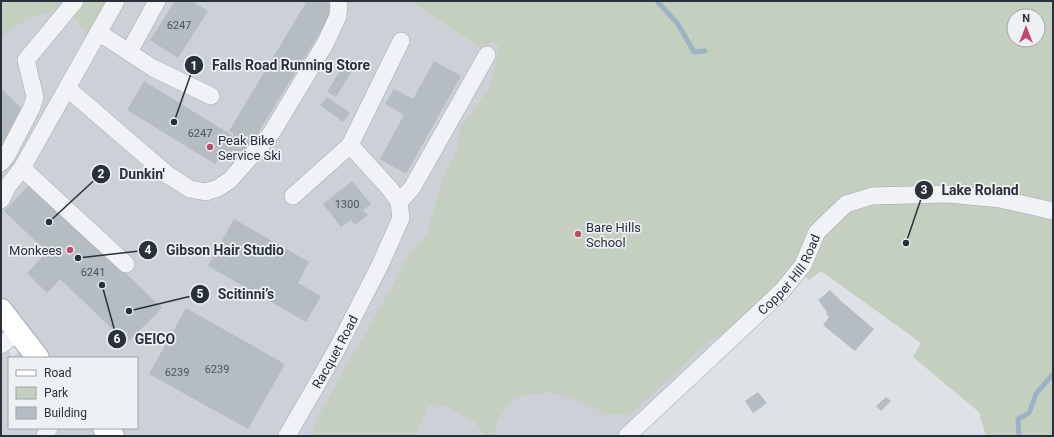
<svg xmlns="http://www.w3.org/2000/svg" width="1054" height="437" font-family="Roboto,sans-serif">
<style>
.built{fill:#ccd1d8;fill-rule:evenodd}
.green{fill:#c5cfbf;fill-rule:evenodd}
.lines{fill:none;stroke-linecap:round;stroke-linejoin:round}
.stream{stroke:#9bb3c4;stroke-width:5}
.building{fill:#b5bcc2}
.minor-casing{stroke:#a3a9b0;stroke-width:18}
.major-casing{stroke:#9ea8b1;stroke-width:24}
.minor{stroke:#f0f2f5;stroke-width:17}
.major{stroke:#fff;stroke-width:22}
.poi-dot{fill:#c44a6a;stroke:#edf1f4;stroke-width:1.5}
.labels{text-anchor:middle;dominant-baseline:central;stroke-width:3.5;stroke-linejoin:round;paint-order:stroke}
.number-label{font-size:11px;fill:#4b545e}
.poi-label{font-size:13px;fill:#28313c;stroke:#edf1f4;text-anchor:start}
.street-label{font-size:13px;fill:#28313c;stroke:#edf1f4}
.leader{fill:none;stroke:#28313c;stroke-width:1.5}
.callout-dot{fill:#28313c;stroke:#edf1f4;stroke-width:1.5}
.mark-label{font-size:12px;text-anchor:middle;font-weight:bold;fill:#fff}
.callout-label{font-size:14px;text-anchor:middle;font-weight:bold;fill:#28313c;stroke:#edf1f4;stroke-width:3.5;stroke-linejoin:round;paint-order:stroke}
</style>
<rect width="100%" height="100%" fill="#dde2e6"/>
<path class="built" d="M36,1H410L485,51L492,41L721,215L802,275L634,436H1V335L12,358L25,345L1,310V25ZM9,358H137V428H9Z"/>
<g class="green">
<path d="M1,1H110L90,35L81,28L73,14C50,9 32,15 13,28C9,31 5,35 1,38Z"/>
<path d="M410,1H1053V436H986L981,420L980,413L913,357L921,343L821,271L809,280L789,265L763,302L720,336L709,340L679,370L628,416L606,413L576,400L549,392L514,397L497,421L494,436H485L476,423L447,407L434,404L428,407L415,436H310L321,411L394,283L405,259L427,235L441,183L457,149L461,124L469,116L478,105L491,84L499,47L492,41L485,51ZM1014,16H1038V40H1014Z"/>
</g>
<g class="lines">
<g class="stream">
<polyline points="657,1 678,24 694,52 705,51"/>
<polyline points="1019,436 1018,419 1029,413 1036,394 1053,374"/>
</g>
</g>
<g class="building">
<polygon points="175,1 192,1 208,11 178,58 150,40"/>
<polygon points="307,1 327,1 336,7 240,162 223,152 215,164 127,110 144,81 233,136 234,134 229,131"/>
<polygon points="434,61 461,76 406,174 380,159 404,115 385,104 394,89 413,99"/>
<polygon points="344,64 353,69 336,97 327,92"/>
<polygon points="1,88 25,112 1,153"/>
<polygon points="327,97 350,113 343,122 320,105"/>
<polygon points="352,181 371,204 363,210 368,215 355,225 351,220 341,227 323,204"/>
<polygon points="31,183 162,308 127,343 60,279 47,293 27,273 47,252 4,211"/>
<polygon points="234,219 309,262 298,283 321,296 306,322 208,266"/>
<polygon points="830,290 841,301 874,329 855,351 823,325 829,317 826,314 827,312 818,300"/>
<polygon points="186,308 285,364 248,429 149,374"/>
<polygon points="758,392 767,403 753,413 745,401"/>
<polygon points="886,397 891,401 881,411 876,406"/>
</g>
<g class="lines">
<g class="minor-casing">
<g id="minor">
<polyline points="116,1 67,88 168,175 190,189 206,192 218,188 230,180 272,132 325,44 338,16 339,5 338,1"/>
<polyline points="98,32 153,68 211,96"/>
<polyline points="129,52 157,1"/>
<polyline points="1,163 7,155 32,107 35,97 26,60 75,1"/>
<polyline points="22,168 126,264"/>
<polyline points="293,196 350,145 401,41"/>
<polyline points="1,200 8,186 22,168 67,88"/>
<polyline points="399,202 412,188 487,55"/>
<polyline points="1,345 17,333"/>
<polyline points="45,436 49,428"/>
<path id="s1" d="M287,436L337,349L380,265L401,218L399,202L390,189L350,145"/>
<path id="s2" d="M627,436L782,291L803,265L817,232L846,204L872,196L948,194L1000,199L1053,211"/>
</g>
</g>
<g class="major-casing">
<g id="major">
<polyline points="1,310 38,358"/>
<polyline points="104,428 113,436"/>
</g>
</g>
<use href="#minor" class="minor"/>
<use href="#major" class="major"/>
</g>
<g class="poi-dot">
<circle cx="210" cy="147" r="4"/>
<circle cx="578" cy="234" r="4"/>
<circle cx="70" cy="250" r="4"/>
</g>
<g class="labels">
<g class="number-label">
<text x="179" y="25">6247</text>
<text x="200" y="133">6247</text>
<text x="347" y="204">1300</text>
<text x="93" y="272">6241</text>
<text x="217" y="369">6239</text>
<text x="177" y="372">6239</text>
</g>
<g class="poi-label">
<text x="218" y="140">Peak Bike<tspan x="218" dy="15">Service Ski</tspan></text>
<text x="586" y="227">Bare Hills<tspan x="586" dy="15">School</tspan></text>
<text x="62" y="250" text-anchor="end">Monkees</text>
</g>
<g class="street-label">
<text stroke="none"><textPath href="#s2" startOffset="230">Copper Hill Road</textPath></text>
<text stroke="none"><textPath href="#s1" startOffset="97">Racquet Road</textPath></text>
</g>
</g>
<path class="leader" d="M174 122L194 65M49 222L101 174M906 243L924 190M78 258L148 250M129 311L200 294M102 285L117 339"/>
<g class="callout-dot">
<circle cx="174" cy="122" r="4"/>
<circle cx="49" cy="222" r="4"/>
<circle cx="906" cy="243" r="4"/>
<circle cx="78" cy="258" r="4"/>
<circle cx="129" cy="311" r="4"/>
<circle cx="102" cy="285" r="4"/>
<circle cx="194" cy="65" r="10"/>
<circle cx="101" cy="174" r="10"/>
<circle cx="924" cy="190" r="10"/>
<circle cx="148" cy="250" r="10"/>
<circle cx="200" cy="294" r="10"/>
<circle cx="117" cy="339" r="10"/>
</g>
<g class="mark-label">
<text x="194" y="70">1</text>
<text x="101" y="178">2</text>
<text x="924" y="194">3</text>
<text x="148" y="254">4</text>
<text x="200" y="298">5</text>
<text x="117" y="343">6</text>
</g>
<g class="callout-label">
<text x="291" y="70">Falls Road Running Store</text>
<text x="142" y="179">Dunkin'</text>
<text x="980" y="195">Lake Roland</text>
<text x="225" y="255">Gibson Hair Studio</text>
<text x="246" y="299">Scitinni’s</text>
<text x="155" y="344">GEICO</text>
</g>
<rect width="1054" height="437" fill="none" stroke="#28313c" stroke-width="4"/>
<rect x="8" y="357" width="130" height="72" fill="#edf1f4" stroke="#9ea4aa"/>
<rect x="16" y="370" width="20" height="6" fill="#ffffff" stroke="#9ea4aa"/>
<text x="44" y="377" font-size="12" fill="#28313c">Road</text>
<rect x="16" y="387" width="20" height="12" fill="#c5cfbf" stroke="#9ea4aa"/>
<text x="44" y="397" font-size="12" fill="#28313c">Park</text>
<rect x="16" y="407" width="20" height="12" fill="#b5bcc2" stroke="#9ea4aa"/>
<text x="44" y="417" font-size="12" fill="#28313c">Building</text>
<g transform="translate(1026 28)"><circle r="19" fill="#edf1f4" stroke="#9ea4aa"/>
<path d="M0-3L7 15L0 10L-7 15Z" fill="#c44a6a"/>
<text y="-6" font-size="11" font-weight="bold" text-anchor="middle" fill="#28313c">N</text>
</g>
</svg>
